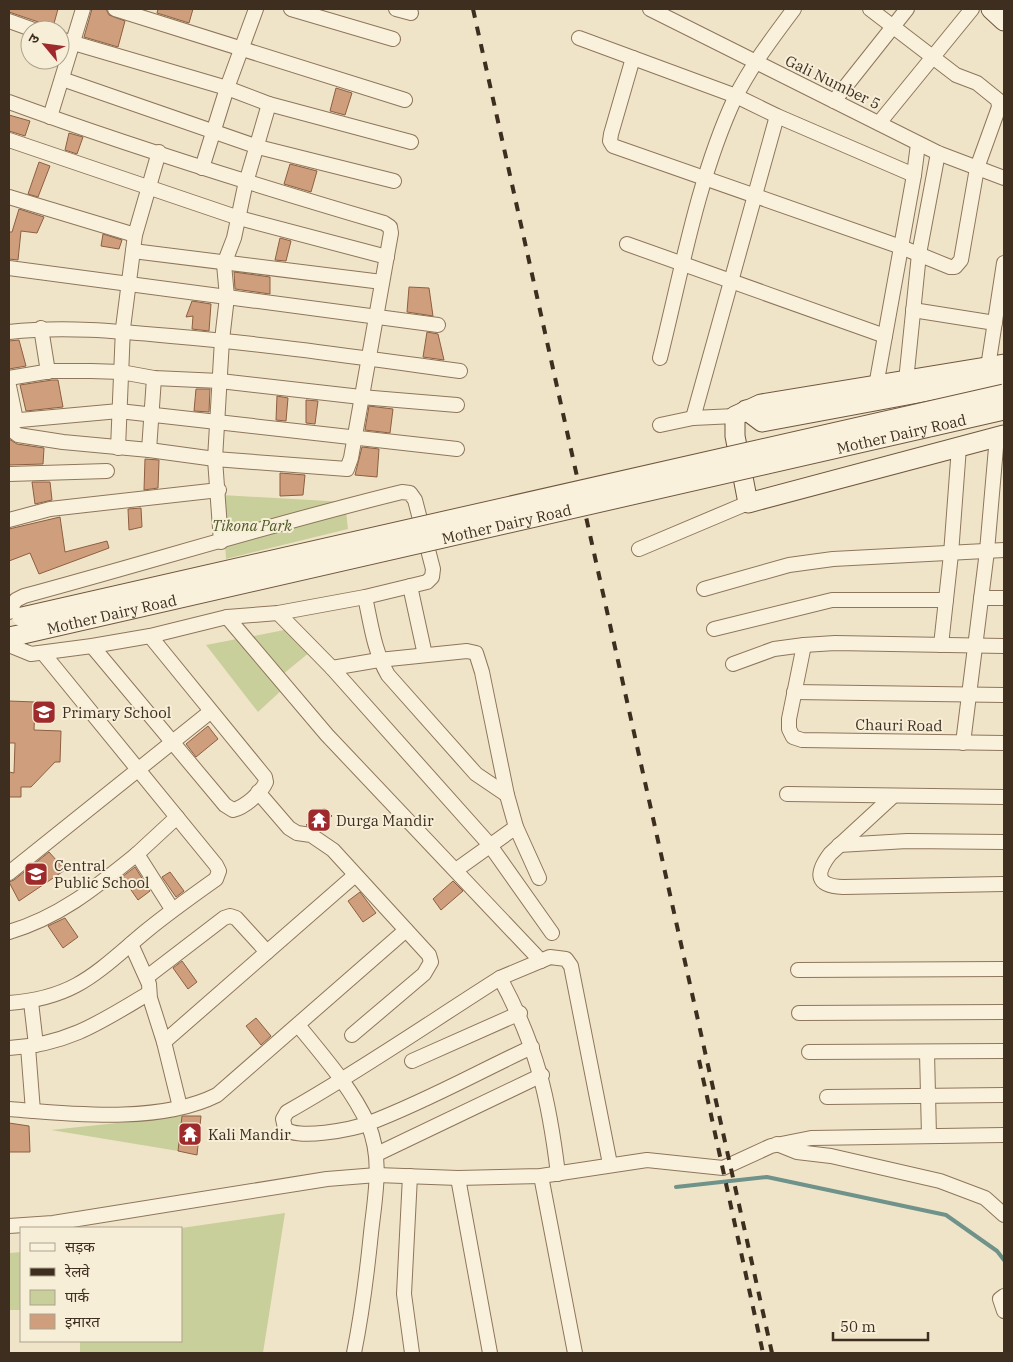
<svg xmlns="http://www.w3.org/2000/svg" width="1013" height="1362" font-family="'IBM Plex Serif','Noto Sans Devanagari',serif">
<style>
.green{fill:#c9cf9b}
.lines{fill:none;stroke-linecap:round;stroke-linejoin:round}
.stream{stroke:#6f938a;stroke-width:4}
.building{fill:#cf9f7d;stroke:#8d5f41}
.street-casing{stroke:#8d765c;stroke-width:16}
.secondary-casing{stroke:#6f573f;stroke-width:21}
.street{stroke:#faf1dc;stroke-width:14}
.secondary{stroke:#faf1dc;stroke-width:19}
.rail{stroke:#3d2e20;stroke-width:4;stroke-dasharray:9 9;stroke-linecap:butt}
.secondary-bridge-casing{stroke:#6f573f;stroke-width:21;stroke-linecap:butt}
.secondary-bridge{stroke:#faf1dc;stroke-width:19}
.labels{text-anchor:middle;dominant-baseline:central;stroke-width:4;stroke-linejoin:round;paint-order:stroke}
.street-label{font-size:15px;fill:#3d2e20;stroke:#f7eed8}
.park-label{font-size:15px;font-style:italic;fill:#4d5a26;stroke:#f7eed8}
.poi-label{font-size:15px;fill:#3d2e20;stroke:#f7eed8;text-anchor:start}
</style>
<rect width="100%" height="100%" fill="#f0e4c8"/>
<g class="green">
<polygon points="222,495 345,502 348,529 226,559"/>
<polygon points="289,629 310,652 282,675 249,637"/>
<polygon points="242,638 283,689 258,712 206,645"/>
<polygon points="182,1116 178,1151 51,1130"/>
<polygon points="285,1213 263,1353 80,1353 80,1341 181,1341 181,1228"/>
<polygon points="21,1252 21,1310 9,1310 9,1253"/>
</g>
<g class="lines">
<polyline class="stream" points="676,1187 767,1177 946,1215 997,1251 1004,1260"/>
</g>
<g class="building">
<polygon points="9,9 58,9 53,27 9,12"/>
<polygon points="92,9 106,9 109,15 125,21 118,47 84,37"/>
<polygon points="158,9 193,9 189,23 157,13"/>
<polygon points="336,88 352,93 345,115 330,111"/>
<polygon points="9,115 30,121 25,136 9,131"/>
<polygon points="69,133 83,137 77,154 65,150"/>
<polygon points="39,162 50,166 38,197 28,194"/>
<polygon points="290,164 317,171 311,192 284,184"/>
<polygon points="19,209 44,217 37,233 21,231 18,260 9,259 9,232 12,232"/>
<polygon points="103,234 122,240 119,249 101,246"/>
<polygon points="280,238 291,241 286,261 275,260"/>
<polygon points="234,272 270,277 270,294 235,289"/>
<polygon points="409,287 429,288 433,316 407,312"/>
<polygon points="192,301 211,304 209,331 192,329 193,316 186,317"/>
<polygon points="427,332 438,334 444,360 423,357"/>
<polygon points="19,340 26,366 9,369 9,341"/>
<polygon points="52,380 58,380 63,407 26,411 20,385"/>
<polygon points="196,389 210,389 209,412 194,411"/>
<polygon points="277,396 288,398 286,421 276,420"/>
<polygon points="306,400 318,401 315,424 306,423"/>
<polygon points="369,406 393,409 390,433 365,430"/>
<polygon points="9,439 17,444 44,448 43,464 9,465"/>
<polygon points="362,447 379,449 377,477 355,475"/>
<polygon points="145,459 159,460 158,488 144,490"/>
<polygon points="280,473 305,475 303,495 280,496"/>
<polygon points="32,482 50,482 52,500 35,504"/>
<polygon points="141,508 142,527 129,530 128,509"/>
<polygon points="60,517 65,552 107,541 109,548 39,574 30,553 9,561 9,529"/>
<polygon points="9,701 35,702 34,730 61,731 60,762 55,762 31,787 21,787 21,797 9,797 9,772 14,773 15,743 9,743"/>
<polygon points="208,726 218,739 196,757 186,744"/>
<polygon points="324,808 332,816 316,828 306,825"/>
<polygon points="49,852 65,870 19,901 9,882 14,880"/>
<polygon points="135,867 150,891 138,900 122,877"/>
<polygon points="170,872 184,891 176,897 162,877"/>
<polygon points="453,881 463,891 441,910 433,899"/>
<polygon points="360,892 376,913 363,922 348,901"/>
<polygon points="65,918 78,937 63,948 48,926"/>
<polygon points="182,961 197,982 188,989 173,968"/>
<polygon points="256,1018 271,1036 261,1045 246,1026"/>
<polygon points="182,1116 201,1116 197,1155 178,1151"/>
<polygon points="9,1123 29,1126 30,1152 9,1152"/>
</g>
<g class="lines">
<g class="street-casing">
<g id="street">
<polyline points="115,9 405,100"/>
<polyline points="291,9 393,39"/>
<polyline points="396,9 411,13"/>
<polyline points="650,9 938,153 1004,178"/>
<polyline points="9,21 34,30"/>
<polyline points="579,38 736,96 777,116 914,175"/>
<polyline points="60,39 227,88 269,104 411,142"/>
<polyline points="633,58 611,134 610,141 613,146 901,247 950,267 955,267 961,260 977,168 999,107 998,100 977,83 956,75 870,9"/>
<polyline points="62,79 258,147 394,181"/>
<polyline points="834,101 907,9"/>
<path d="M9,102C132,147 258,186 384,223L390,227L391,233L351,458L347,469L215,459L149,450L63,442L18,435L9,428"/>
<polyline points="50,117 83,9"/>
<polyline points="879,123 972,9"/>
<polyline points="9,140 239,218 387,257"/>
<polyline points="202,168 227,88 256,9"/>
<polyline points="9,197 135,235"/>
<polyline points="627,244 885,336"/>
<polyline points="133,251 382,282"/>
<polyline points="9,268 438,325"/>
<polyline points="913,310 995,323"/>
<polyline points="41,328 48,372"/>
<path d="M9,332C63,326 117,331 171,336C268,344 364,358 460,371"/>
<path d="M660,358C681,274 698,177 735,98C751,66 773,37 794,9"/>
<polyline points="988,367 1004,263"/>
<polyline points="9,378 51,371 91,371 121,372 154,378 220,381 361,397 457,405"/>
<polyline points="906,381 919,254 938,153"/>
<polyline points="9,386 16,420"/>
<polyline points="876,386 914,175 918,144"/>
<polyline points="693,418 777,116"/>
<polyline points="9,421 119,411 457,449"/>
<polyline points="660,425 693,418 735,416"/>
<polyline points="118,448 123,328 135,235 159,152"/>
<polyline points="149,450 154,378"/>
<polyline points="9,474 107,471"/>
<polyline points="9,520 50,509 219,490"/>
<polyline points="221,542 215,459 222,340 227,297 224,264 234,238 245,186 269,104"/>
<polyline points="639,549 748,503"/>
<polyline points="410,586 425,655"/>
<polyline points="704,589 789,565 833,559 1004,550"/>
<path d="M365,597C371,624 374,651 388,675L476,774L507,795"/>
<polyline points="981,598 1004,598"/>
<path d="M9,612L16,600L24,596C150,562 275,523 402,492L410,493L415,500L433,569L432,577L427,582L365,597L278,613L227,617L150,636L92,646L31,654L9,645"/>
<polyline points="278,613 332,668 489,844 552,933"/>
<polyline points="227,617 327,735 541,961"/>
<polyline points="714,629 832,600 946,600"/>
<polyline points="804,645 789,719 789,729 793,737 802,740 1004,743"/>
<polyline points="941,645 951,554 959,447"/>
<path d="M92,646L225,805L233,810C245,807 261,793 266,782L265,777L150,636"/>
<polyline points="733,664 774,649 804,645 835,643 1004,646"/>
<polyline points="332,668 379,660 467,651 476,653 482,672 507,795 516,827 539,878"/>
<polyline points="794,692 1004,695"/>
<polyline points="963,743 987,551 997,436"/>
<polyline points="258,792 289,828 297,833 311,835 333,850 429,955 431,962 424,974 352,1035"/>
<polyline points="787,794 1004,797"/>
<path d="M893,796L830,854C815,874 816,886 843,887L1004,884"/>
<polyline points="839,845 907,841 1004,842"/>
<polyline points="137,854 177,817"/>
<polyline points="456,870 516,827"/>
<polyline points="9,873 210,712"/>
<path d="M9,932C60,917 96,887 137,854L172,909"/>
<polyline points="131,944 149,984 150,998 164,1042 180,1107"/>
<polyline points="798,970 1004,969"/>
<polyline points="147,977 224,918 230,916 236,918 267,952"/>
<path d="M500,978C429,1023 360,1071 287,1112L283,1119L285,1128C295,1141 354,1129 369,1123C425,1102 478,1072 532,1047"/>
<polyline points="31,1002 36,1045"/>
<path d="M9,1003C76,998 97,972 145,932C168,913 192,896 216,879L219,871L216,865L43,653"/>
<polyline points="799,1013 1004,1012"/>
<path d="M298,1025C323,1056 351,1087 368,1124C383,1159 375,1196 371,1233C367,1273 362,1313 354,1353"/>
<polyline points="164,1042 354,876"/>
<polyline points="28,1047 33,1111"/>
<path d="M9,1048C67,1045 101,1022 149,993"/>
<polyline points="809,1052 1004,1051"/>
<polyline points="927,1053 929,1136"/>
<polyline points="412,1061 520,1013"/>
<polyline points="827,1097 1004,1095"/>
<path d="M9,1109C72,1114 159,1124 217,1095L406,930"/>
<polyline points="777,1144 797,1152 831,1156 940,1181 985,1198 1004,1215"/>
<polyline points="377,1154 542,1075"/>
<path d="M558,1174C549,1099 537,1046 500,978L550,957L566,959L571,966L610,1164"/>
<polyline points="410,1176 404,1294 412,1353"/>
<polyline points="541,1176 575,1353"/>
<polyline points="458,1178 490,1353"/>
<polyline points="9,1226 53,1223 327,1179 377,1175 458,1178 541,1176 647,1160 723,1168 771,1146 811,1138 1004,1135"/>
<polyline points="1004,1296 1000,1299 1004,1311"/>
</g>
</g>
<g class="secondary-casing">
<g id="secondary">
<polyline points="991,9 1004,21"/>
<polyline points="1004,364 761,404 735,416 735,436 748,503 1004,435"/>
<polyline points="746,410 762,422 1004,377"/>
<polyline points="9,637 23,634"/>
</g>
</g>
<use href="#street" class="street"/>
<use href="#secondary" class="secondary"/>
<g class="rail">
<polyline points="473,9 772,1353"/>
<polyline points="699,1060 763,1353"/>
</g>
<g class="secondary-bridge-casing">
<g id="secondary-bridge">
<polyline points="22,617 1004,394"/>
<path id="s1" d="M23,634L1004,410"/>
</g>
</g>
<use href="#secondary-bridge" class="secondary-bridge"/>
</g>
<defs>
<g id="school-square" transform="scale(1.25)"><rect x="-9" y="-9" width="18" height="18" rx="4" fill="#9e2a2b" stroke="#f7eed8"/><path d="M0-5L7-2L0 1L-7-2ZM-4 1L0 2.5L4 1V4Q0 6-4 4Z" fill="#fff"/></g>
<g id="temple-square" transform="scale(1.25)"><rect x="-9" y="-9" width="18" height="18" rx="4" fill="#9e2a2b" stroke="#f7eed8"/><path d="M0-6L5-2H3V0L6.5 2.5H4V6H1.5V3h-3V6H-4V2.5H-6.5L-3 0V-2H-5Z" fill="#fff"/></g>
</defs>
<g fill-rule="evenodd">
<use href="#school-square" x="44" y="712"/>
<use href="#temple-square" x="319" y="820"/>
<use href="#school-square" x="36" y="874"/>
<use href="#temple-square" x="190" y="1134"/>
</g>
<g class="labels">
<g class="street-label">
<text transform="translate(833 82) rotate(26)">Gali Number 5</text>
<text stroke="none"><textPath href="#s1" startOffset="901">Mother Dairy Road</textPath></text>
<text stroke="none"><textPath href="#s1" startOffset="496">Mother Dairy Road</textPath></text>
<text stroke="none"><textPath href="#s1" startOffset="91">Mother Dairy Road</textPath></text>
<text transform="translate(899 725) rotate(1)">Chauri Road</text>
</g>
<g class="park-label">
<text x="252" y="525">Tikona Park</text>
</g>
<g class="poi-label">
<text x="62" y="712">Primary School</text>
<text x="336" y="820">Durga Mandir</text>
<text x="54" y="865">Central<tspan x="54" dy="17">Public School</tspan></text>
<text x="208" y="1134">Kali Mandir</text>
</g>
</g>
<rect width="1013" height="1362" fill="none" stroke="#3d2e20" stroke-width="20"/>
<rect x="20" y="1227" width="162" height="115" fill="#f7eed8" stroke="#ada18e"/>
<rect x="30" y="1243" width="25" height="8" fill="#faf1dc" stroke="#ada18e"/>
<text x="65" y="1252" font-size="15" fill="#3d2e20">सड़क</text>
<rect x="30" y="1268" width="25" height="8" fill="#3d2e20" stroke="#ada18e"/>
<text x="65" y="1277" font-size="15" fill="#3d2e20">रेलवे</text>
<rect x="30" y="1290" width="25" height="15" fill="#c9cf9b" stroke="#ada18e"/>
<text x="65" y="1302" font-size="15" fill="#3d2e20">पार्क</text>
<rect x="30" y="1314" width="25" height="15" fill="#cf9f7d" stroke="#ada18e"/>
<text x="65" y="1327" font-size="15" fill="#3d2e20">इमारत</text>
<g transform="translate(45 45) rotate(299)"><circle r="24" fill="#f7eed8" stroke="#ada18e"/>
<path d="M0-4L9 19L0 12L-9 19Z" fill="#9e2a2b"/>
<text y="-8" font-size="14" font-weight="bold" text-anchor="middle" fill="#3d2e20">उ</text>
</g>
<path d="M833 1332v8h95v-8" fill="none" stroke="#3d2e20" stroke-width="2.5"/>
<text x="840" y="1332" font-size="15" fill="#3d2e20" stroke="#f7eed8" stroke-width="4" paint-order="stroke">50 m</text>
</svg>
